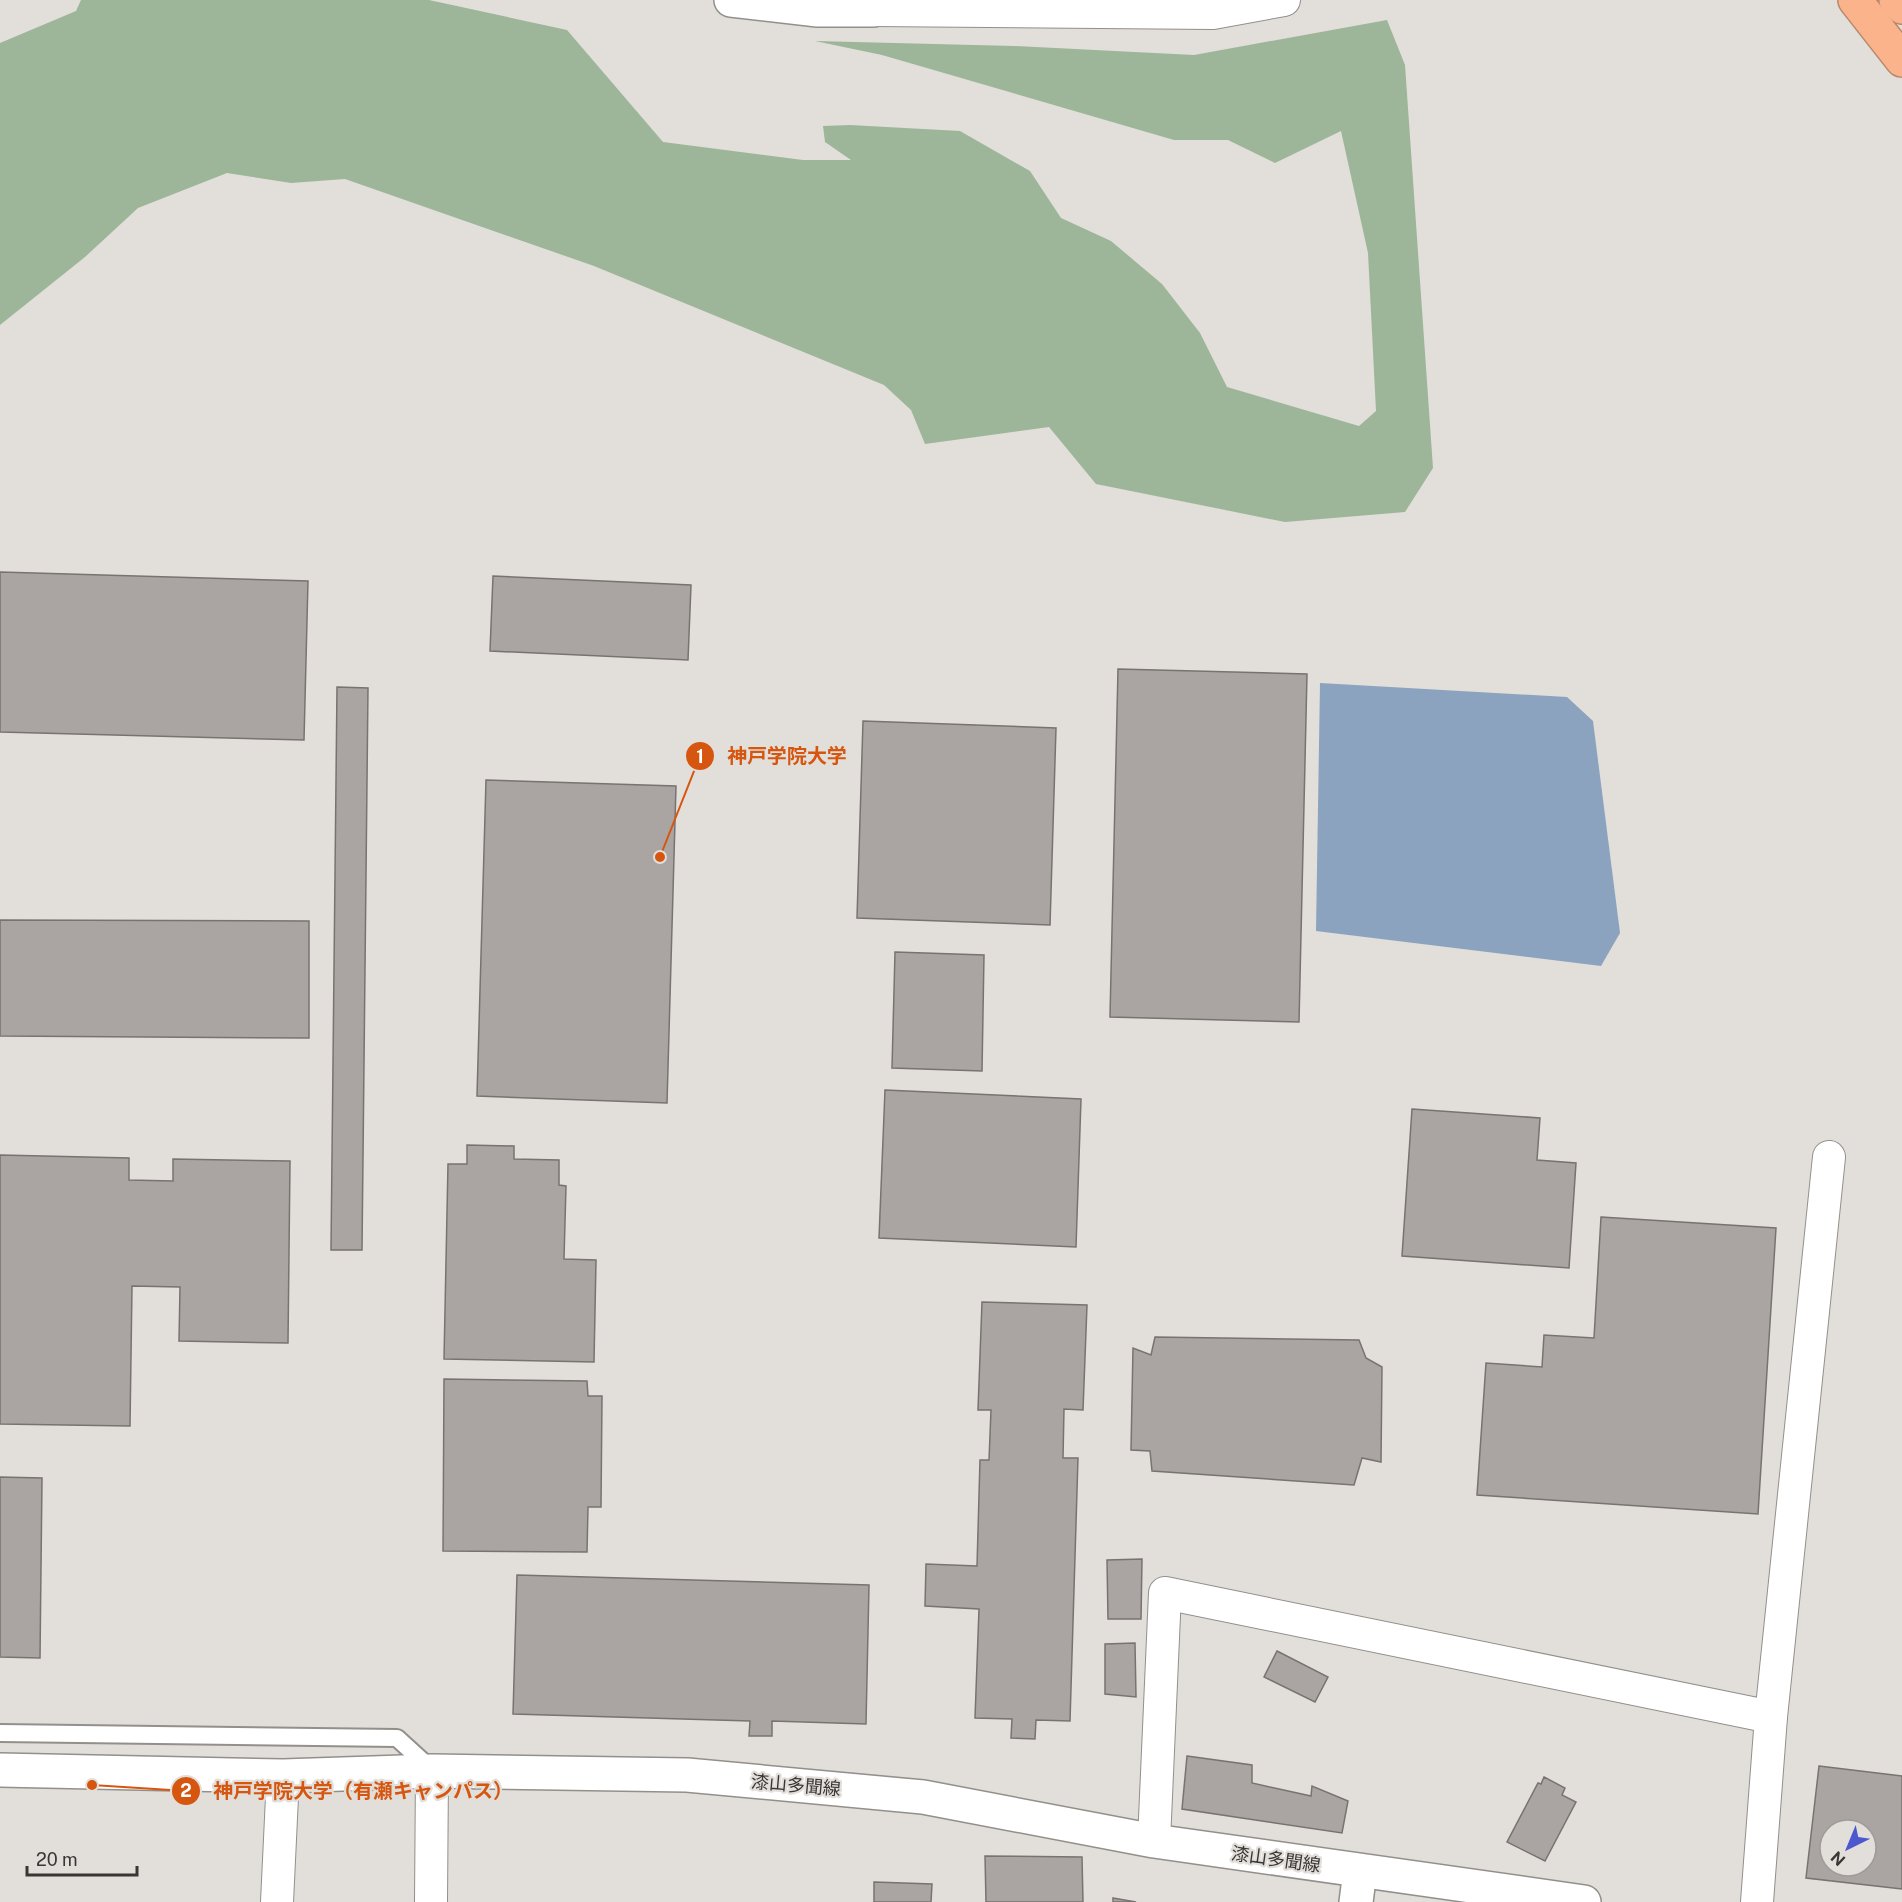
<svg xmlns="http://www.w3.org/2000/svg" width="1902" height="1902" font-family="'Public Sans','Noto Sans JP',sans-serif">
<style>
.forest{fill:#9db699}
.water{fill:#8ba3be}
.building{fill:#aaa5a2;stroke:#787371;stroke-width:1.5;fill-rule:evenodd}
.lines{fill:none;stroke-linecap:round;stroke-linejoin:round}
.service-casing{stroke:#938f8b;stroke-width:20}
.minor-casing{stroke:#938f8b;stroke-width:34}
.tertiary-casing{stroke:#938f8b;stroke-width:36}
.motorway-casing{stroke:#b6886d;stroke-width:36}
.service{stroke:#fff;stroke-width:16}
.minor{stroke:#fff;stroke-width:32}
.tertiary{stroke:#fff;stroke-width:33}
.motorway{stroke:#fab38a;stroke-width:33}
.labels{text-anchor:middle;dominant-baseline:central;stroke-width:4.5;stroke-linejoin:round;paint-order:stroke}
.street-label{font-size:18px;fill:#393736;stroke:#e2deda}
.leader{fill:none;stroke:#d65610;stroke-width:2}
.callout-dot{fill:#d65610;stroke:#e2deda;stroke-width:2}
.mark-label{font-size:18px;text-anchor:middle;font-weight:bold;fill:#fff}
.callout-label{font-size:20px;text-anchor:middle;font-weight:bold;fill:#d65610;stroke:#e2deda;stroke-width:4.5;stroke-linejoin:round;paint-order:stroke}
</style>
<rect width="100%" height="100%" fill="#e2deda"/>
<polygon class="forest" points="81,0 429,0 567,30 663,142 803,160 851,160 825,142 823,126 850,125 960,131 1030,171 1061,218 1111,241 1162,284 1200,333 1227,387 1359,426 1376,411 1368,253 1341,131 1275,163 1228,140 1174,140 882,55 815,41 1014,46 1194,55 1387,20 1405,65 1433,468 1405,512 1285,522 1096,484 1049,427 925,444 911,410 884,385 594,266 345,179 291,183 227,173 138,208 85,257 0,325 0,43 76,11"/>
<polygon class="water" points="1320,683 1567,697 1593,721 1620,933 1601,966 1316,931"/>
<g class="building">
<polygon points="0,572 308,581 304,740 0,732"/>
<polygon points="493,576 691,585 688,660 490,651"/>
<polygon points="1118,669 1307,674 1299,1022 1110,1017"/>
<polygon points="337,687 368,688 362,1250 331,1250"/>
<polygon points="863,721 1056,728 1050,925 857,918"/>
<polygon points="486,780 676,786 667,1103 477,1096"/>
<polygon points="0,920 309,921 309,1038 0,1036"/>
<polygon points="895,952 984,955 982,1071 892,1068"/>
<polygon points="885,1090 1081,1099 1076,1247 879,1238"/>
<polygon points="1412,1109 1540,1118 1537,1160 1576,1163 1569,1268 1402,1256"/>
<polygon points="467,1145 514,1146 514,1159 559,1160 559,1185 566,1186 564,1259 596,1260 594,1362 444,1359 448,1164 467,1164"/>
<polygon points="0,1155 129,1158 129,1180 173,1181 173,1159 290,1161 288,1343 179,1341 180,1287 132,1286 130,1426 0,1424"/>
<polygon points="1601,1217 1776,1228 1758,1514 1477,1495 1486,1363 1542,1367 1544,1335 1594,1338"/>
<polygon points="982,1302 1087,1305 1083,1410 1064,1409 1063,1458 1078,1458 1070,1721 1036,1720 1035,1739 1011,1738 1012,1719 975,1718 979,1609 925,1606 926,1564 977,1566 980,1460 989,1460 991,1410 978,1410"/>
<polygon points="1155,1337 1359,1340 1366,1358 1382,1367 1381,1462 1362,1458 1354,1485 1152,1471 1150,1451 1131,1450 1133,1348 1151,1355"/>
<polygon points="444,1379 587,1381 588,1396 602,1396 601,1507 588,1507 587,1552 443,1551"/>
<polygon points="0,1477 42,1478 40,1658 0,1657"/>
<polygon points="1142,1559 1141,1619 1108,1619 1107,1560"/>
<polygon points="517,1575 869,1585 866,1724 772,1721 772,1736 749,1736 750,1721 513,1714"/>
<polygon points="1135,1643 1136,1697 1105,1694 1105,1644"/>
<polygon points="1277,1651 1328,1677 1315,1702 1264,1677"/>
<polygon points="1187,1756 1252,1765 1252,1783 1311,1796 1312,1786 1348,1801 1342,1833 1182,1809"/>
<path d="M1819,1766L1902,1776V1889L1806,1878ZM1830,1830H1866V1866H1830Z"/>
<polygon points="1544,1777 1565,1788 1562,1795 1576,1802 1545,1861 1507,1842 1538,1783 1541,1784"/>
<polygon points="985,1856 1082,1857 1083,1902 986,1902"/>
<polygon points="874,1882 932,1884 931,1902 874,1902"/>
<polygon points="1113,1898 1136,1902 1113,1902"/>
</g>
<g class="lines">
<g class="service-casing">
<polyline id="service" points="0,1733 397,1738 431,1769"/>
</g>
<g class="minor-casing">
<g id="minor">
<polyline points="879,0 873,10 1213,13 1284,0"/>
<polyline points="1154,1841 1165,1593 1771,1717"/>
<polyline points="277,1902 283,1776"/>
<polyline points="431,1902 432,1771"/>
<polyline points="1757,1902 1771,1717 1829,1157"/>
</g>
</g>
<g class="tertiary-casing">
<g id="tertiary">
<polyline points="731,0 818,10 873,10"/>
<polyline points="0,1770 283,1776 432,1771 687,1775 923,1797 1154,1841 1584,1902"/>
<polyline points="1356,1902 1360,1871"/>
</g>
</g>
<g class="motorway-casing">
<g id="motorway">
<polyline points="1855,0 1902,60"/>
<polyline points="1896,0 1902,7"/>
</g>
</g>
<use href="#service" class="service"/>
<use href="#minor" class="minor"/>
<use href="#tertiary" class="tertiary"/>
<use href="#motorway" class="motorway"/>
</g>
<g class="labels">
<g class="street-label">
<text transform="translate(796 1785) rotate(5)">漆山多聞線</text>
<text transform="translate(1276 1859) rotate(8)">漆山多聞線</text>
</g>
</g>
<path class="leader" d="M660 857L700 756M92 1785L186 1791"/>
<g class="callout-dot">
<circle cx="660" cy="857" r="6"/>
<circle cx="92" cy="1785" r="6"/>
<circle cx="700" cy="756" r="15"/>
<circle cx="186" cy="1791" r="15"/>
</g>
<g class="mark-label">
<text x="700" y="763">1</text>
<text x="186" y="1797">2</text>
</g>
<g class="callout-label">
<text x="787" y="763">神戸学院大学</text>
<text x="363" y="1798">神戸学院大学（有瀬キャンパス）</text>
</g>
<g transform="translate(1848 1848) rotate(223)"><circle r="28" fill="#e2deda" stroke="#9e9b98" stroke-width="1.5"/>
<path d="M0-4.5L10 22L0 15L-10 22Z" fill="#4b58ce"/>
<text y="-9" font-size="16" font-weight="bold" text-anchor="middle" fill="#393736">N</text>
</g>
<path d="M27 1866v9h110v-9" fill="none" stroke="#393736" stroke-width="3"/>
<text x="36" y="1866" font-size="18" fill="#393736" stroke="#e2deda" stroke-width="4.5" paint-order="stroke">20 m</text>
</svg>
